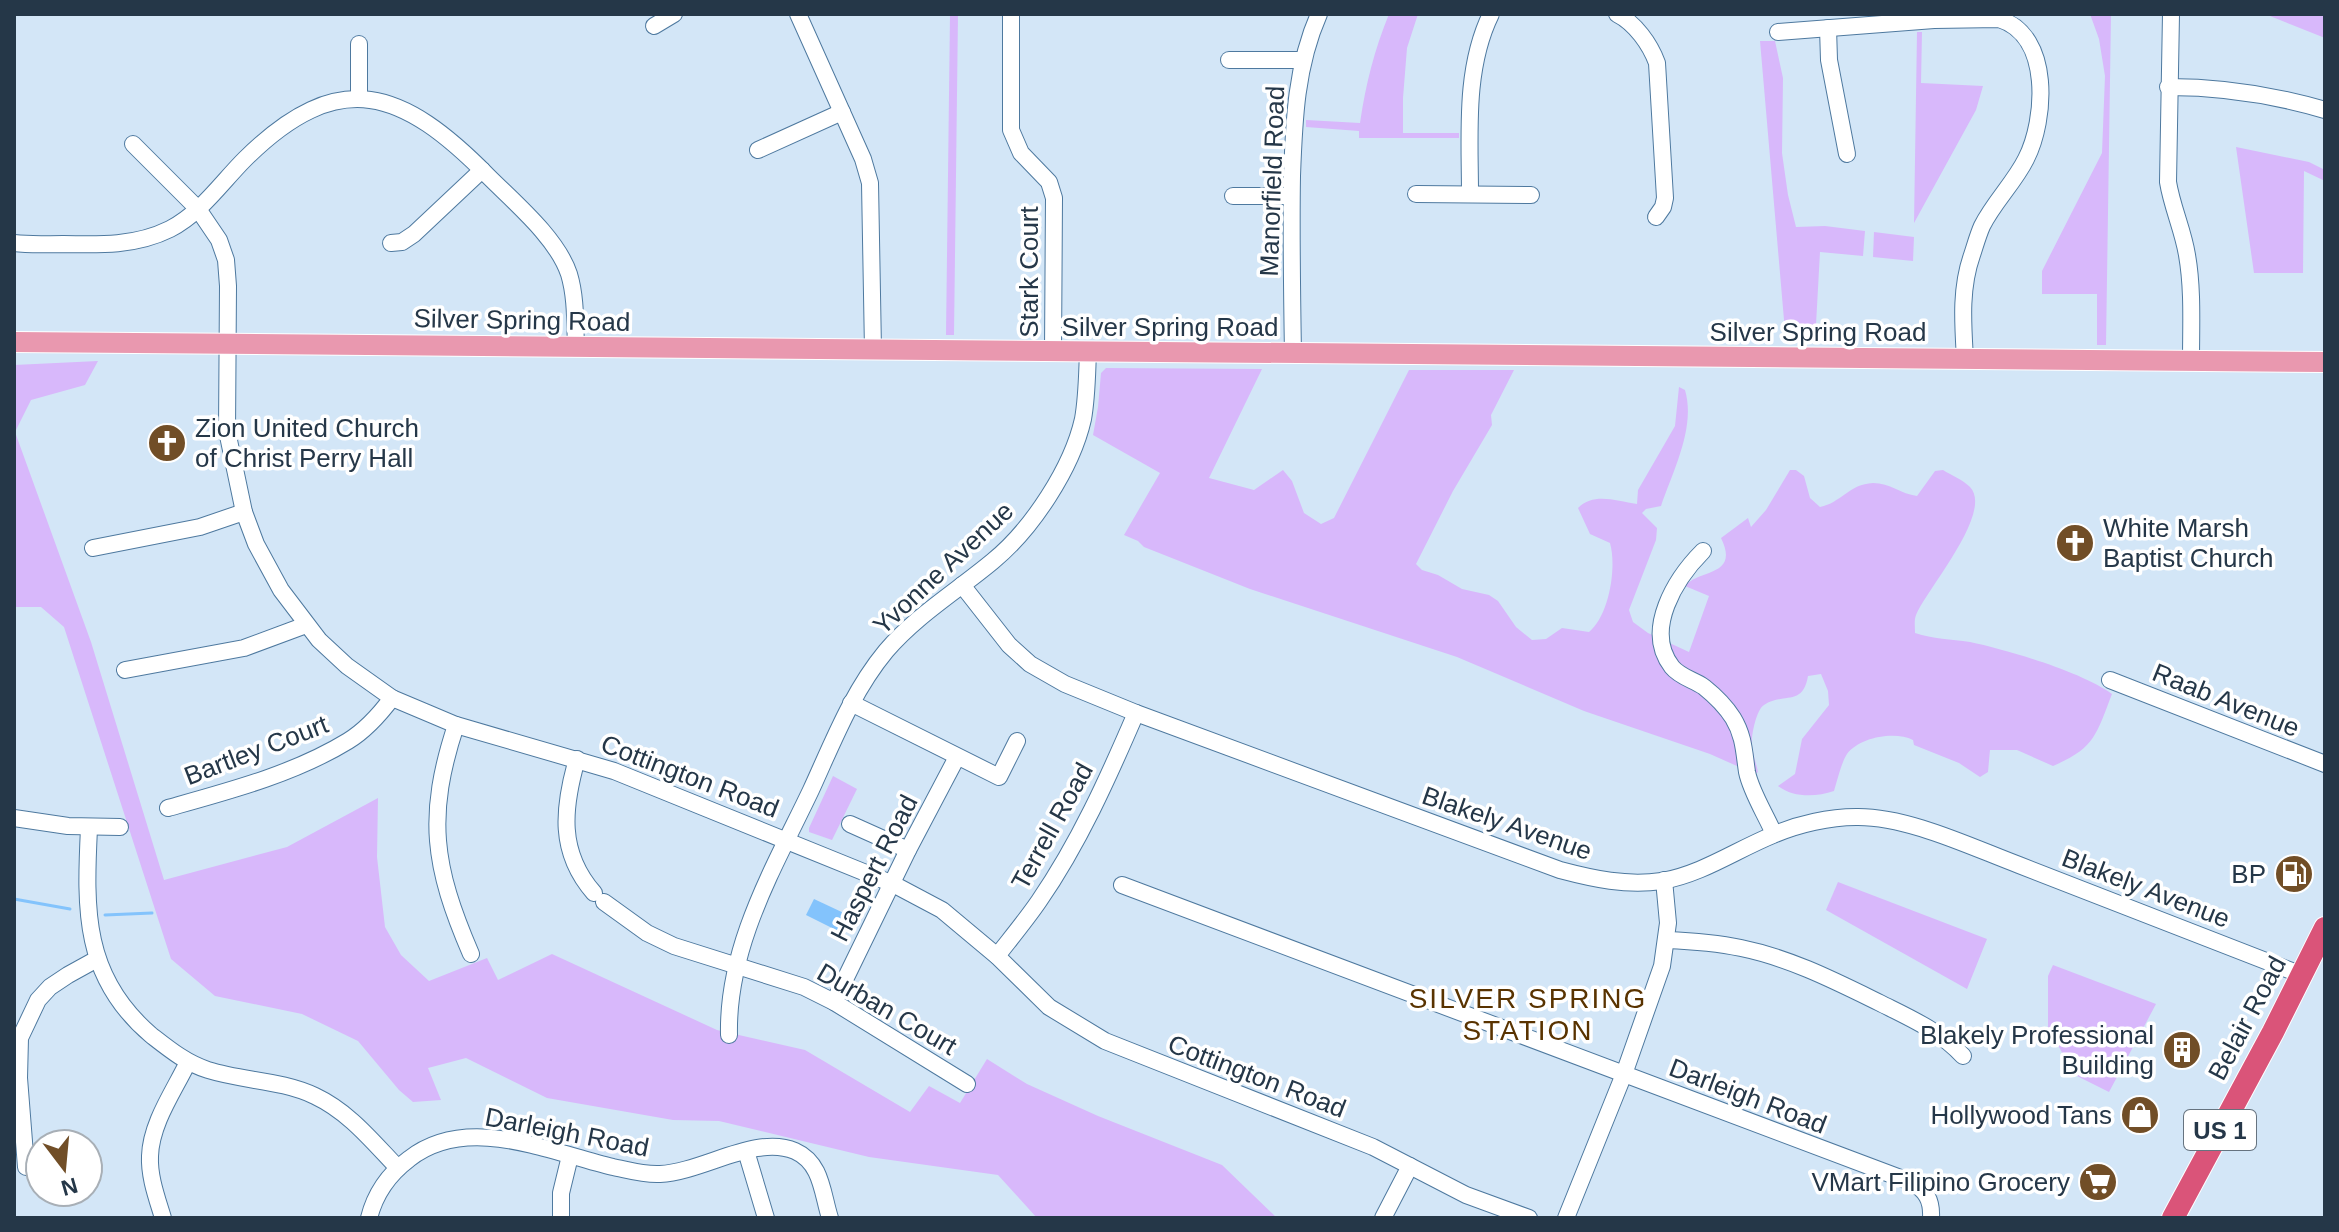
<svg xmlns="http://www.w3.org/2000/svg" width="2339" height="1232" font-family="Arial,sans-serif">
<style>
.green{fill:#d8b8fb}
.water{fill:#83c3fc}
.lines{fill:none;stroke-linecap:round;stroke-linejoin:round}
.stream{stroke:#83c3fc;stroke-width:3}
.minor-casing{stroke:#4e799f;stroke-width:18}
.major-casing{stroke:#fff;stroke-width:22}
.highway-casing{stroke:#fff;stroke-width:24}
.minor{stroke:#fff;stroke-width:16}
.major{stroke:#e998af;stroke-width:20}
.highway{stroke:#da5479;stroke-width:22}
.labels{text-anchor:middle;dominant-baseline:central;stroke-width:7;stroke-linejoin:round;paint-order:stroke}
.shield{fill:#fff;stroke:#66737f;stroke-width:2}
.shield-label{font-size:24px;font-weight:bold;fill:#253748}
.street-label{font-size:26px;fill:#253748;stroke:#fff}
.poi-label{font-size:26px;fill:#253748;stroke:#fff;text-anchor:end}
.neighbourhood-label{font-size:28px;letter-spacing:2px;fill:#593300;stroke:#fff}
</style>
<rect width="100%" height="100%" fill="#d3e6f7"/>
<g class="green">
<polygon points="950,14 958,14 954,335 946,335"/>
<path d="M1389,14H1418L1407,48L1403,98V133H1459V138H1359V131L1306,127V120L1360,123C1366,83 1374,51 1389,14Z"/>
<polygon points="2090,14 2111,14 2106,345 2097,345 2097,294 2042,294 2042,271 2102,153 2105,76 2099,39"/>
<polygon points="2265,14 2325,14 2325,38"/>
<polygon points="1917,32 1922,32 1921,83 1983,86 1976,110 1914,223"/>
<polygon points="1760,41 1775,41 1783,78 1782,153 1788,195 1796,227 1825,226 1865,231 1863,256 1820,252 1815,343 1786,343"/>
<polygon points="2236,147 2309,162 2325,170 2325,181 2304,171 2303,273 2254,273"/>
<polygon points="1874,232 1914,237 1913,261 1873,257"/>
<polygon points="98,361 85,385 31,400 15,432 91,642 164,880 287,847 378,798 377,857 385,927 401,955 429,981 487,958 498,980 552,954 717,1030 805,1050 910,1112 929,1086 960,1103 987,1059 1027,1084 1098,1116 1222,1165 1277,1218 1037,1218 998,1175 869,1157 719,1121 673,1120 547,1098 466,1058 428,1068 441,1100 413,1102 399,1090 358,1041 302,1014 215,996 171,959 64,627 41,607 14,607 14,365"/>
<path d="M1106,368L1262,369L1209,478L1254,490L1283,470L1292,481L1304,513L1321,524L1334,518L1409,370H1514L1491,415L1492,425L1453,491L1416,564L1422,570L1438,575L1462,589L1489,595L1498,601L1516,627L1532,640L1546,639L1562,628L1589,632C1609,616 1617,568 1610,543L1590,534L1578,508C1594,492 1616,501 1637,504L1638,490L1675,426L1679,387L1685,390C1696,427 1673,471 1661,506L1646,509L1642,513L1657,528L1656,540L1629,610L1633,622L1648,633L1689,652L1709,596L1685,586C1699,569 1740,577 1721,538L1748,518L1751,527L1766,510L1790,470H1796L1804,476L1810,498L1820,507C1841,503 1849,484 1873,483C1890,483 1901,494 1917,496L1935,471L1943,470C1951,475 1963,480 1970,487C1994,512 1927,589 1916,615C1914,620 1915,627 1915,633C1933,639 1951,639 1970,642C2008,650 2082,672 2112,694C2096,735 2095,748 2053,766L2017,750H1990L1988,772L1980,777L1959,763L1914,745L1913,740C1895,731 1860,737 1847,754C1842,761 1837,781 1834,791C1816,797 1794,798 1778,786L1795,774L1802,739L1829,705L1828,691L1821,674L1808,676C1803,707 1783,692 1764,705C1757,709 1752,732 1752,740C1751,750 1756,762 1758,772L1755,774L1710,754L1584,711L1457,657L1250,589L1144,547L1138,541L1124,535L1160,473L1093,435L1098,407L1101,373Z"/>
<polygon points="833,776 857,789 832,840 809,832 809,828"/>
<polygon points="1838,882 1987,939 1967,989 1826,910"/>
<polygon points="2053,965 2156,1004 2109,1092 2075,1075 2048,1028 2048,976"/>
</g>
<polygon class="water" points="814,899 846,914 838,931 806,915"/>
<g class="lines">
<g class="stream">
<polyline points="14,899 70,909"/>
<polyline points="105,915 152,913"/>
</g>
<g class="minor-casing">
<g id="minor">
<polyline points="798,14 863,159 870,183 873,350"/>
<polyline points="1011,14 1011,130 1021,153 1049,182 1054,198 1053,352"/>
<path d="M1617,14C1635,23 1650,44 1657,63L1665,198L1663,207L1656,217"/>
<path d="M2171,14L2168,182C2172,207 2183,230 2187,255C2193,289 2191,326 2191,361"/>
<polyline points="654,26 674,14"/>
<polyline points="1828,28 1829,60 1847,154"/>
<path d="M1778,32L1934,20L1999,19C2052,35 2046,120 2026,159C2014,183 1994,202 1982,226C1978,235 1975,246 1972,255C1960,289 1963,324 1965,359"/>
<polyline points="359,44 359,99"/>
<polyline points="1229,60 1303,60"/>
<path d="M2168,87C2222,87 2274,95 2325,110"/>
<polyline points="133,144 198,209 219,240 226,260 228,286 227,431 244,512 256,544 281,590 319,640 347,666 392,698 430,714 456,725 614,771 893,884 942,910 997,956 1049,1007 1105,1041 1373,1147 1466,1195 1529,1218"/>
<polyline points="758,150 842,112"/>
<polyline points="1416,194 1531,195"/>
<path d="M1470,194C1470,135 1464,69 1491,14"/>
<polyline points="1233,196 1291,196"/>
<path d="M14,243C30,245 46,244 63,244C100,245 136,246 170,229C201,213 221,183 245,159C340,65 403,90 488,176C515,203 557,238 569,274C576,297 575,323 576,347"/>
<polyline points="391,243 402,242 414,234 482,170"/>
<path d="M1293,354C1292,295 1291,235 1292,176C1294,120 1296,66 1319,14"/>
<polyline points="93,548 200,527 244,512"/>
<path d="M1703,551C1676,578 1643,630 1672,667C1680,677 1694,680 1704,687C1714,695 1726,707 1733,718C1744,736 1744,752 1747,772C1751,792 1766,815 1774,834"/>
<path d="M962,585L1009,645L1030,664L1065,684L1136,713L1560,870C1594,879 1626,886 1662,881C1702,874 1736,850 1773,835C1798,824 1830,817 1856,817C1907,816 1971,847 2019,865C2113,901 2207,938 2302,975"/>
<polyline points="125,670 244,648 306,625"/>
<polyline points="2110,680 2325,764"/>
<polyline points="851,703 999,777 1017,741"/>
<path d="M456,725C426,816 433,866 471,954"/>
<path d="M577,759C563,808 558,852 594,893"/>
<path d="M168,808C229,791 294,774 348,741C366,730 380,714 392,698"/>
<polyline points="14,818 68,826 120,827"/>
<polyline points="850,824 908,850"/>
<path d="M89,828C85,910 83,977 151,1035C169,1049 186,1063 208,1070C243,1081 281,1080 315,1096C349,1112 372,1141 398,1168"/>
<path d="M1122,885L1911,1182C1926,1190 1932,1200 1931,1218"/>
<polyline points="604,902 647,933 674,946 804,987 834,1002 967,1084"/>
<path d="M1667,940C1692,941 1717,943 1741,948C1790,958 1835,981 1880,1003C1910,1018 1940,1031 1963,1056"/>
<path d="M997,956C1011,938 1026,920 1039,901C1079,843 1108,778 1136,713"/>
<polyline points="834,1002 908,850 957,757"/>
<path d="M729,1035C727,946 774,868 811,790C833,742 852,692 886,651C917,615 957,591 993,561C1032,529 1072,468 1083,419C1087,397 1087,374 1088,352"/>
<polyline points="746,1151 766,1218"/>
<polyline points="26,1167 19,1078 20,1038 38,1000 50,987 68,975 97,959"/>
<path d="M163,1218C157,1198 149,1177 150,1156C151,1123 174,1091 188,1062"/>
<path d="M369,1218C375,1194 389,1174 409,1159C467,1113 549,1152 613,1167C628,1170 644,1175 660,1174C703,1172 756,1134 795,1151C822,1163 822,1193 830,1218"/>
<polyline points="561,1218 561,1193 570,1156"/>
<polyline points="1383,1218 1410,1166"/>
<polyline points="1566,1218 1624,1074 1662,966 1668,923 1664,880"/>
</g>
</g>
<g class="major-casing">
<polyline id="major" points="14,342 2325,362"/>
</g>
<g class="highway-casing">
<polyline id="highway" points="2173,1218 2273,1032 2325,928"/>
</g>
<use href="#minor" class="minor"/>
<use href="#major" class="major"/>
<use href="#highway" class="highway"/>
</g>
<defs>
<g id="church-disc" transform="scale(2)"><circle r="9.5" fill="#714e27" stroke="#fff"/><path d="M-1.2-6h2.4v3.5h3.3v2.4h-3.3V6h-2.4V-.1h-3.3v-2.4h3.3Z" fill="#fff"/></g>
<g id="fuel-disc" transform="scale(2)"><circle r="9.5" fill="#714e27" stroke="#fff"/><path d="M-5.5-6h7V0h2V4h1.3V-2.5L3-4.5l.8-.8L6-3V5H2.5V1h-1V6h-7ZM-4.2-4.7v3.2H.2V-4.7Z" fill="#fff"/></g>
<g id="building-disc" transform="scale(2)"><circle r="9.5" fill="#714e27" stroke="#fff"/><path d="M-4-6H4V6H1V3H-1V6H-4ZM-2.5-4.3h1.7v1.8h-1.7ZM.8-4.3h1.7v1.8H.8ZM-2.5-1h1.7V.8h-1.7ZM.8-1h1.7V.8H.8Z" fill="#fff"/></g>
<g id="shop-disc" transform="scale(2)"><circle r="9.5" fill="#714e27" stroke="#fff"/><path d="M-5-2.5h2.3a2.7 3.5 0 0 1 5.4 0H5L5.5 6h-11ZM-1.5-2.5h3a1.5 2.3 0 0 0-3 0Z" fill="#fff"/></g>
<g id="supermarket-disc" transform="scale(2)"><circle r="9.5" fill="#714e27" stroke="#fff"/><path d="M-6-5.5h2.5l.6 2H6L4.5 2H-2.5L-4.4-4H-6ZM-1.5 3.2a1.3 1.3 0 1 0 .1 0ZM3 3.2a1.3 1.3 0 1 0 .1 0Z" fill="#fff"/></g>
</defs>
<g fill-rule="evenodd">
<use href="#church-disc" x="167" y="443"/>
<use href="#church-disc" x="2075" y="543"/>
<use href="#fuel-disc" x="2294" y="874"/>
<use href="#building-disc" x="2182" y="1050"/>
<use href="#shop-disc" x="2140" y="1115"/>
<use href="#supermarket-disc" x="2098" y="1182"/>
</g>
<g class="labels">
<rect class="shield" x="2184" y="1110" width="72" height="40" rx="6"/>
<g class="shield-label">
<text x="2220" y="1130">US 1</text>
</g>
<g class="street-label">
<text transform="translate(1272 181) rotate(-88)">Manorfield Road</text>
<text transform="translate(1029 272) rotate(-90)">Stark Court</text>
<text transform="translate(522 320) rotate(1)">Silver Spring Road</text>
<text x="1170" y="327">Silver Spring Road</text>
<text x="1818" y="332">Silver Spring Road</text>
<text transform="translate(943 568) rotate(-43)">Yvonne Avenue</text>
<text transform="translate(2226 700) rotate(22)">Raab Avenue</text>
<text transform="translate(256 750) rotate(-21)">Bartley Court</text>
<text transform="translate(690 776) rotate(21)">Cottington Road</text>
<text transform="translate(1507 823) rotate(19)">Blakely Avenue</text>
<text transform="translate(1052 826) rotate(-61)">Terrell Road</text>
<text transform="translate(874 868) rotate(-63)">Haspert Road</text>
<text transform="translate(2146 888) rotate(21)">Blakely Avenue</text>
<text transform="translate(887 1009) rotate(30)">Durban Court</text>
<text transform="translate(2247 1018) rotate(-62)">Belair Road</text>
<text transform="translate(1257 1076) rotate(21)">Cottington Road</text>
<text transform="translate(1748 1096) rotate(21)">Darleigh Road</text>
<text transform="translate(567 1132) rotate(11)">Darleigh Road</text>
</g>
<g class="poi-label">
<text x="195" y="428" text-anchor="start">Zion United Church<tspan x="195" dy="30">of Christ Perry Hall</tspan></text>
<text x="2103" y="528" text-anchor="start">White Marsh<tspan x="2103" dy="30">Baptist Church</tspan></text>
<text x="2266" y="874">BP</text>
<text x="2154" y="1035">Blakely Professional<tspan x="2154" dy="30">Building</tspan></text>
<text x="2112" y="1115">Hollywood Tans</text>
<text x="2070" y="1182">VMart Filipino Grocery</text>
</g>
<g class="neighbourhood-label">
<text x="1528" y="998">SILVER SPRING<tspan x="1528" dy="32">STATION</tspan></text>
</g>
</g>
<rect width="2339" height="1232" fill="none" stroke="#253748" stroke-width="32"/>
<g transform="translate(64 1168) rotate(164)"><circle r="38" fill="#ffffff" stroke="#a8afb6" stroke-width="2"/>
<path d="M0-6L14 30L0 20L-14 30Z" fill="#714e27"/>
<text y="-12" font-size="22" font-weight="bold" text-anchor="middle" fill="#253748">N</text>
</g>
</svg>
